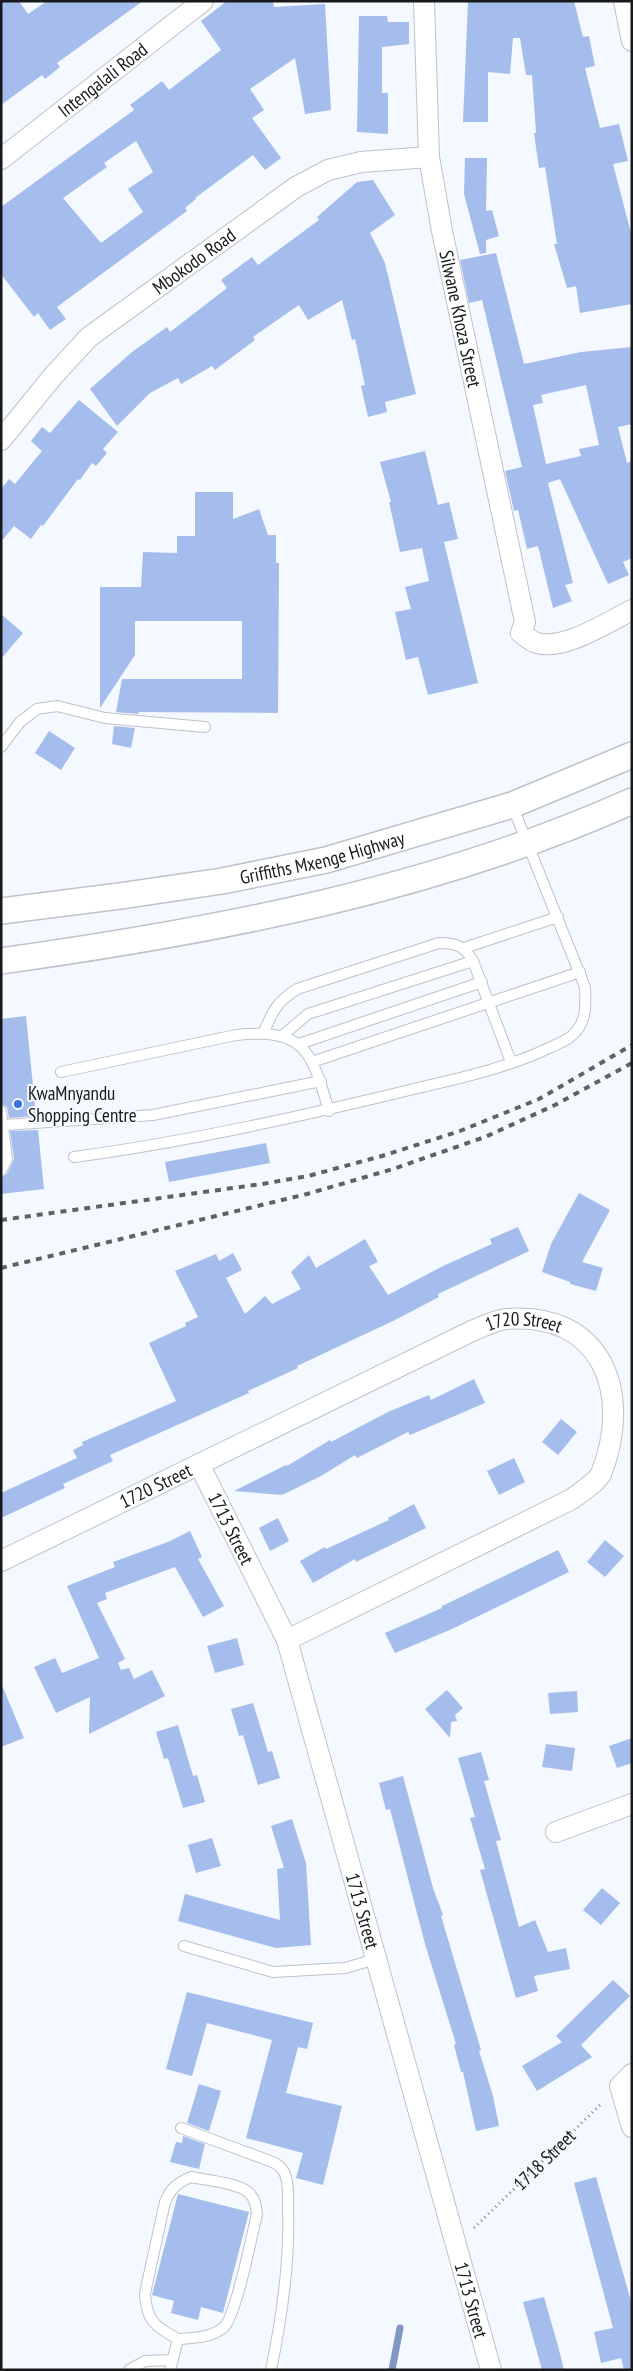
<svg xmlns="http://www.w3.org/2000/svg" width="633" height="2371" font-family="'PT Sans Narrow',sans-serif">
<style>
.lines{fill:none;stroke-linecap:round;stroke-linejoin:round}
.stream{stroke:#8198c5;stroke-width:7}
.building{fill:#a5bdec;fill-rule:evenodd}
.service-casing{stroke:#bec2c9;stroke-width:12}
.minor-casing{stroke:#bec2c9;stroke-width:22}
.tertiary-casing{stroke:#bec2c9;stroke-width:28}
.path{stroke:#818488;stroke-width:3;stroke-dasharray:1 4;stroke-linecap:butt}
.service{stroke:#fff;stroke-width:10}
.minor{stroke:#fff;stroke-width:20}
.tertiary{stroke:#fff;stroke-width:25}
.rail{stroke:#5f6165;stroke-width:4;stroke-dasharray:6 6;stroke-linecap:butt}
.poi-dot{fill:#3d6fdf;stroke:#f4f8ff;stroke-width:2}
.labels{text-anchor:middle;dominant-baseline:central;stroke-width:4;stroke-linejoin:round;paint-order:stroke}
.street-label{font-size:19px;fill:#18191b;stroke:#f4f8ff}
.poi-label{font-size:19px;fill:#18191b;stroke:#f4f8ff;text-anchor:start}
</style>
<rect width="100%" height="100%" fill="#f4f8ff"/>
<g class="lines">
<polyline class="stream" points="392,2370 400,2328"/>
</g>
<g class="building">
<polygon points="1,1 19,1 28,14 47,1 143,1 57,63 60,67 45,79 42,75 1,105"/>
<path d="M227,1H273L274,7L325,4L331,110L305,114L295,58L250,89L264,110L252,118L281,158L265,170L253,155L195,198L196,199L185,208L187,211L57,307L66,319L50,330L38,313L34,317L1,274V207L134,110L130,105L162,81L169,90L221,50L201,21ZM136,141L153,172L128,189L143,212L101,243L63,198L107,167L104,163Z"/>
<polygon points="468,1 574,1 583,37 589,36 595,66 585,68 600,128 619,124 628,161 613,164 632,237 632,304 580,313 576,286 567,288 554,244 557,244 545,167 539,168 534,133 536,133 532,75 526,75 520,38 513,38 510,74 488,72 488,122 463,122"/>
<polygon points="359,16 387,16 388,22 409,22 409,44 382,47 382,93 388,93 388,134 357,132"/>
<polygon points="465,158 487,158 486,211 492,210 499,236 486,240 486,253 480,254 464,194"/>
<polygon points="373,180 395,215 370,233 385,263 416,394 385,402 387,412 368,417 361,386 365,385 355,339 352,340 342,300 308,320 299,305 253,337 255,340 215,370 212,366 181,384 178,378 150,393 117,426 90,389 132,352 167,327 170,332 227,288 221,280 252,257 258,265 319,220 317,217 357,182"/>
<path d="M496,253L524,364L581,352L632,347V424L618,427L627,463L632,461V558L623,562L629,575L608,584L560,479L548,483L573,583L565,585L572,601L553,608L538,546L527,549L518,510L514,511L505,471L522,467L482,300L469,303L460,260ZM586,385L599,445L579,449L581,456L546,464L533,405L543,403L541,395Z"/>
<polygon points="79,400 118,432 103,449 107,453 96,466 92,463 80,480 78,479 43,526 41,525 31,539 14,526 1,542 1,489 9,479 15,484 42,451 31,441 42,427 50,433"/>
<polygon points="425,451 438,505 449,502 458,539 444,542 478,683 428,695 418,657 406,660 395,612 411,609 405,587 429,581 422,548 400,552 389,502 391,502 380,462"/>
<polygon points="195,492 233,492 233,519 259,509 268,535 276,535 276,563 279,563 278,713 139,712 138,714 116,712 122,679 242,679 242,621 135,621 135,655 100,708 100,587 141,587 143,552 177,553 177,536 195,536"/>
<polygon points="1,614 23,633 1,659"/>
<polygon points="114,726 135,728 131,748 112,744"/>
<polygon points="49,731 75,748 61,770 35,753"/>
<polygon points="26,1016 36,1116 9,1118 7,1107 1,1104 1,1019"/>
<polygon points="38,1130 44,1189 1,1194 1,1178 7,1174 14,1159 10,1131"/>
<polygon points="266,1143 270,1163 169,1182 165,1162"/>
<polygon points="579,1193 610,1210 582,1262 603,1268 596,1291 570,1284 570,1282 542,1272 551,1244"/>
<polygon points="518,1227 529,1251 438,1294 439,1297 395,1320 297,1366 298,1368 248,1391 249,1393 110,1455 113,1461 63,1484 65,1488 1,1518 1,1493 77,1458 73,1450 83,1445 82,1442 176,1401 149,1343 186,1326 185,1323 198,1317 175,1271 216,1254 219,1261 233,1253 242,1270 226,1278 245,1314 265,1296 272,1304 301,1289 291,1272 309,1255 316,1268 365,1239 378,1262 369,1266 388,1295 443,1266 492,1244 490,1239"/>
<polygon points="474,1379 485,1403 410,1435 408,1432 357,1458 355,1455 321,1476 282,1495 234,1491 286,1465 287,1466 330,1440 331,1442 388,1412 429,1395 431,1400"/>
<polygon points="561,1419 577,1432 558,1455 542,1442"/>
<polygon points="514,1458 525,1482 499,1495 487,1471"/>
<polygon points="414,1504 426,1528 356,1562 355,1559 313,1583 300,1561 325,1547 326,1549 389,1520 388,1518"/>
<polygon points="278,1518 289,1541 270,1551 259,1528"/>
<polygon points="190,1531 202,1557 198,1559 224,1606 203,1617 175,1567 105,1593 107,1599 97,1603 125,1659 118,1663 121,1670 129,1668 134,1679 152,1670 165,1696 89,1734 90,1697 56,1713 34,1667 55,1658 62,1673 99,1658 67,1586 115,1567 113,1562 168,1542"/>
<polygon points="605,1540 624,1556 605,1577 587,1562"/>
<polygon points="558,1550 569,1572 452,1629 395,1653 385,1633 442,1608 442,1606"/>
<polygon points="237,1638 244,1665 215,1673 207,1646"/>
<polygon points="1,1683 24,1738 1,1747"/>
<polygon points="447,1690 463,1708 455,1715 457,1721 451,1722 450,1738 425,1709"/>
<polygon points="577,1691 578,1712 550,1714 548,1693"/>
<polygon points="253,1703 268,1752 272,1751 280,1778 258,1785 243,1735 239,1736 231,1709"/>
<polygon points="178,1725 193,1776 197,1775 205,1802 183,1808 168,1758 164,1759 156,1732"/>
<polygon points="632,1738 632,1763 617,1768 609,1746"/>
<polygon points="546,1744 575,1748 572,1771 542,1767"/>
<polygon points="481,1752 489,1780 484,1781 501,1840 496,1841 519,1927 535,1920 548,1952 566,1948 570,1969 534,1976 538,1991 516,1998 480,1870 485,1869 470,1818 475,1817 458,1758"/>
<polygon points="403,1776 433,1888 443,1915 441,1916 481,2050 479,2051 493,2096 499,2126 476,2131 463,2072 461,2072 454,2045 456,2044 425,1944 390,1809 386,1810 379,1783"/>
<polygon points="292,1819 306,1863 311,1945 276,1948 178,1921 185,1894 280,1920 277,1869 284,1868 271,1826"/>
<polygon points="212,1838 221,1866 196,1873 188,1845"/>
<polygon points="602,1888 620,1903 601,1925 583,1910"/>
<polygon points="613,1980 630,1996 581,2045 592,2057 537,2091 522,2066 562,2042 556,2036"/>
<polygon points="187,1992 313,2023 307,2049 298,2047 286,2093 342,2106 323,2185 296,2178 303,2153 246,2138 272,2040 207,2023 192,2076 166,2069"/>
<polygon points="199,2084 221,2091 209,2131 187,2123"/>
<polygon points="183,2136 205,2144 199,2169 170,2162 176,2142 182,2143"/>
<polygon points="596,2177 632,2305 632,2370 624,2370 621,2358 601,2363 594,2332 613,2328 574,2183"/>
<polygon points="178,2194 249,2212 223,2313 201,2307 198,2320 171,2313 174,2301 152,2295"/>
<polygon points="544,2297 558,2346 564,2370 542,2370 531,2330 523,2302"/>
</g>
<g class="lines">
<g class="service-casing">
<g id="service">
<polyline points="1,747 20,722 37,709 57,706 105,718 205,727"/>
<polyline points="464,948 558,917"/>
<path d="M264,1032C273,1010 277,1002 297,989L439,943C456,943 465,946 473,961L511,1062"/>
<polyline points="282,1036 308,1014 473,961"/>
<polyline points="299,1044 482,982"/>
<polyline points="312,1062 580,972"/>
<path d="M61,1072L236,1035C305,1028 311,1050 329,1111"/>
<polyline points="1,1111 7,1159 1,1171"/>
<polyline points="4,1125 153,1115 321,1081"/>
<path d="M74,1157C192,1141 307,1115 422,1087C465,1077 509,1067 549,1048C555,1045 563,1042 569,1038C587,1025 586,1007 585,987L512,805"/>
<polyline points="184,1946 273,1972 345,1968 376,1959"/>
<path d="M181,2128L275,2163C281,2167 284,2170 286,2177C289,2187 288,2198 288,2208C290,2262 282,2317 271,2370"/>
<path d="M191,2177C206,2180 238,2183 248,2192C255,2198 256,2206 257,2214C252,2234 236,2318 223,2328C210,2338 193,2338 178,2339C155,2327 146,2320 145,2293L165,2202C171,2188 177,2183 191,2177Z"/>
<polyline points="129,2370 145,2361 173,2360"/>
<polyline points="170,2370 178,2339"/>
</g>
</g>
<g class="minor-casing">
<g id="minor">
<path id="s2" d="M424,1L429,157L442,231L525,622L521,633C525,636 530,640 534,642C561,653 608,622 632,610"/>
<polyline points="624,1 632,41"/>
<path id="s3" d="M1,159L203,1"/>
<path id="s4" d="M1,440L54,375L89,337L296,187L328,170L361,162L429,157"/>
<path id="s5" d="M199,1464L287,1640L491,2370"/>
<path id="s6" d="M1,1561L474,1330C484,1326 496,1320 506,1319C602,1311 633,1393 601,1474C595,1484 581,1492 572,1499L287,1640"/>
<polyline points="556,1832 632,1804"/>
<polyline points="632,2074 620,2086 632,2127"/>
</g>
</g>
<g class="tertiary-casing">
<g id="tertiary">
<path id="s7" d="M1,911L120,896L222,881L326,860L512,805L632,755"/>
<path d="M1,961C216,931 433,890 632,801"/>
</g>
</g>
<path class="path" id="s1" d="M474,2228L602,2103"/>
<use href="#service" class="service"/>
<use href="#minor" class="minor"/>
<use href="#tertiary" class="tertiary"/>
<g class="rail">
<polyline points="1,1220 262,1184 308,1176 382,1156 460,1131 539,1099 632,1045"/>
<polyline points="1,1268 307,1194 393,1169 485,1137 555,1105 632,1063"/>
</g>
</g>
<circle class="poi-dot" cx="18" cy="1104" r="5"/>
<g class="labels">
<g class="street-label">
<text stroke="none"><textPath href="#s3" startOffset="129">Intengalali Road</textPath></text>
<text stroke="none"><textPath href="#s4" startOffset="265">Mbokodo Road</textPath></text>
<text stroke="none"><textPath href="#s2" startOffset="321">Silwane Khoza Street</textPath></text>
<text stroke="none"><textPath href="#s7" startOffset="326">Griffiths Mxenge Highway</textPath></text>
<text stroke="none"><textPath href="#s6" startOffset="578">1720 Street</textPath></text>
<text stroke="none"><textPath href="#s6" startOffset="172">1720 Street</textPath></text>
<text stroke="none"><textPath href="#s5" startOffset="72">1713 Street</textPath></text>
<text stroke="none"><textPath href="#s5" startOffset="478">1713 Street</textPath></text>
<text stroke="none"><textPath href="#s1" startOffset="98">1718 Street</textPath></text>
<text stroke="none"><textPath href="#s5" startOffset="882">1713 Street</textPath></text>
</g>
<g class="poi-label">
<text x="28" y="1093">KwaMnyandu<tspan x="28" dy="22">Shopping Centre</tspan></text>
</g>
</g>
<rect width="633" height="2371" fill="none" stroke="#18191b" stroke-width="5"/>
</svg>
